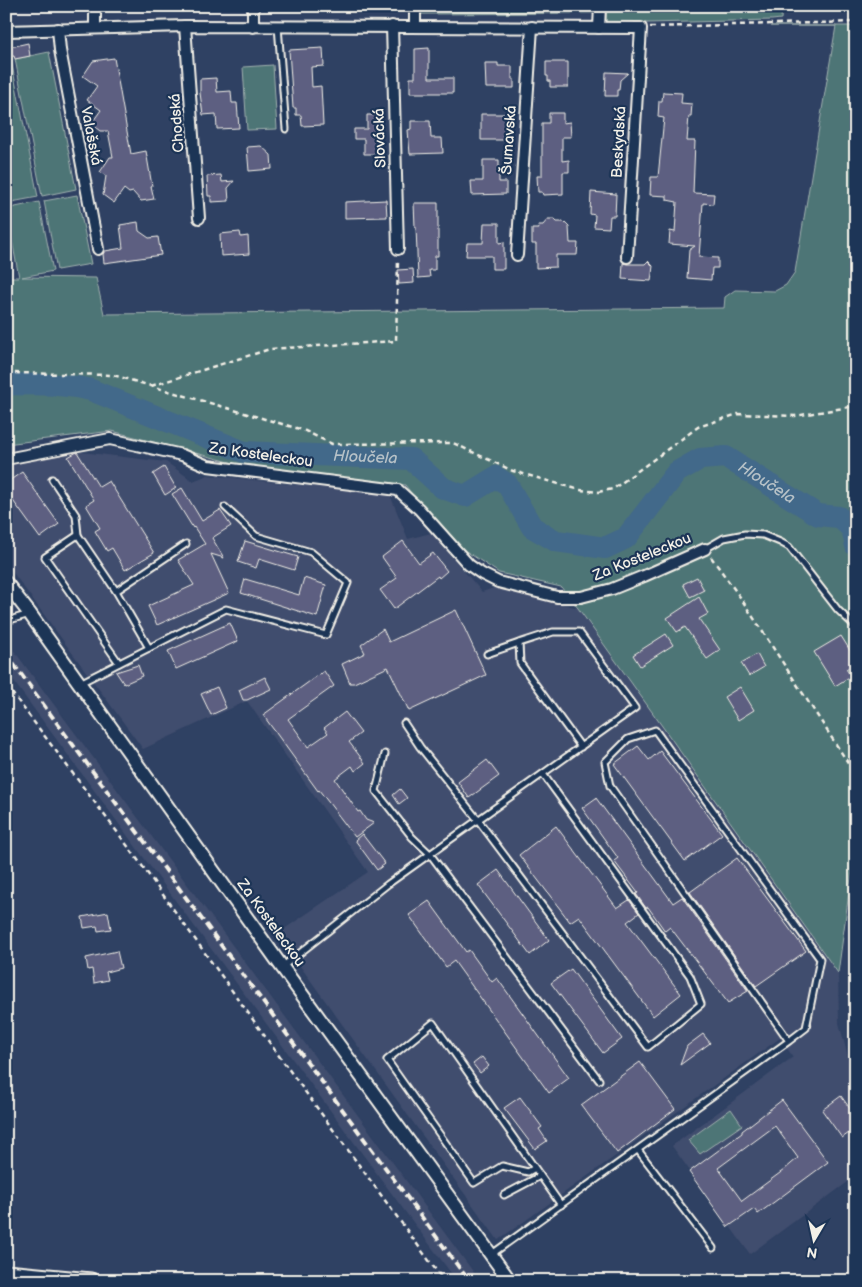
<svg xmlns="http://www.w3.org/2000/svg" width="862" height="1287" font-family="'Balsamiq Sans',sans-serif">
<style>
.built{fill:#414d6e}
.green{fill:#4e7476;stroke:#a1b2af}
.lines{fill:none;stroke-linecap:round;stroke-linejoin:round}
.river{stroke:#42698a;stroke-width:22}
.building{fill:#5d5f81;stroke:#f4f1e8;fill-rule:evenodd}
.service-casing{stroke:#f4f1e8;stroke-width:9}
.minor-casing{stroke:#f4f1e8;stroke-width:14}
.tertiary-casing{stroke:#f4f1e8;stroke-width:16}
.secondary-casing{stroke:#f4f1e8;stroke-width:19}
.path{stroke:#f4f1e8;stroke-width:2.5;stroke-dasharray:5 4;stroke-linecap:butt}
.service{stroke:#1d3557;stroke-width:5}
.minor{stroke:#1d3557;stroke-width:10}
.tertiary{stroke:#1d3557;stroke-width:12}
.secondary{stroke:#1d3557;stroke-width:15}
.rail{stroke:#f4f1e8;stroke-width:4;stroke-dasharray:8 4;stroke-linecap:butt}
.labels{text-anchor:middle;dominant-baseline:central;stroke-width:4.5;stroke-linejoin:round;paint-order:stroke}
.street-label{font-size:15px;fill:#f4f1e8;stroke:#1d3557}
.water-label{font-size:16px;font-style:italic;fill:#b6c1c7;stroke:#1d3557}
</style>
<rect width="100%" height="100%" fill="#2f4163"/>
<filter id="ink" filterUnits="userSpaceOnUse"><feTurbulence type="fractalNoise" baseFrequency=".02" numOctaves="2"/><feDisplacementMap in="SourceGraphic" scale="10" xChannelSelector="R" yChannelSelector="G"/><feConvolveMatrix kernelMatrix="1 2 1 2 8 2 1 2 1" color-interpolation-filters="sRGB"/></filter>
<g filter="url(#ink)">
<g class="built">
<polygon points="81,452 166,462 193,481 208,475 390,495 408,539 431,533 482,592 497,587 578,608 838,973 839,1023 856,1087 856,1176 750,1254 672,1146 793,1057 780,1038 498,1240 277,934 368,872 247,701 143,749 6,563 6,463"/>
<polygon points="6,640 267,992 480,1281 457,1281 395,1198 6,671"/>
</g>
<g class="green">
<polygon points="421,6 547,6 548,7 577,8 578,6 594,6 594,13 422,14"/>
<polygon points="606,6 782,6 781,19 772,20 606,24"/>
<polygon points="771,26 856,26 856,841 838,973 578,608 561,587 499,573 446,538 405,485 241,465 112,431 6,444 6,277 19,277 6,209 39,202 53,271 22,277 96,278 104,314 724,308 725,297 735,290 775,291 786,285 795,272 836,26"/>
<polygon points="49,52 76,189 42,196 15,59"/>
<polygon points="11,60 38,197 6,203 6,61"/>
<polygon points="273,65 277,129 247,130 243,67"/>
<polygon points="77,195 91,264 57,270 44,201"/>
<polygon points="731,1109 742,1125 700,1154 688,1140"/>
</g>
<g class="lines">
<path class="river" id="s1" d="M6,384C35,385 64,383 91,390L244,452L411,459L443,488L465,496L496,477L507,484L532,527L556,541L605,548L626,538L677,472L700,459L726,457L818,515L839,517L852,529L856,546"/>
</g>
<g class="building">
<polygon points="28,43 30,56 15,59 14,56 6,57 6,48"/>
<polygon points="323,48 324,66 311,67 312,87 321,86 323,125 302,126 301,115 296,115 296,108 293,108 289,50"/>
<polygon points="429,48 429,78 453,78 453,93 410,93 410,78 415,78 415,49"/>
<polygon points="114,58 131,154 146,151 152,186 151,186 154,199 141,201 133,192 129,193 124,189 114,203 103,195 106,176 100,172 110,157 113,157 108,131 100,131 91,124 101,110 87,100 97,86 83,76 93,61"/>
<polygon points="546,62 568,62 568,87 550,87 550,81 548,81 548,76 546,76"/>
<polygon points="485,63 498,63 498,66 512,66 512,79 514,79 514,88 486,88"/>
<polygon points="606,72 628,73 620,80 619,90 617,90 617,96 605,96"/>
<polygon points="216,78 217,92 231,91 232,103 237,103 239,128 217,129 216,114 203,115 200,93 200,79"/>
<polygon points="663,92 682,93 681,103 692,104 691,116 689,116 687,141 695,141 693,193 714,194 713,204 703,203 699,257 718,258 718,268 712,268 711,280 687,278 689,250 695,246 669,244 670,231 675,232 677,202 667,200 667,196 650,195 651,177 658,177 664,118 658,117 659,101 662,101"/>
<polygon points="549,113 563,113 563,123 570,122 571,137 562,137 562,161 569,160 569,172 563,172 563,194 543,195 542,192 538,192 537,176 542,176 542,123 549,123"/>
<polygon points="481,114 508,114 510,140 481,140"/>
<polygon points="367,115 379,115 378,154 364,154 364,139 354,139 354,129 367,129"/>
<polygon points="411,121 430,121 431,138 442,138 443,153 410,154 408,130 411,129"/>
<polygon points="261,146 271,155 272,169 249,171 247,147"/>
<polygon points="483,160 499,160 499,182 506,182 506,194 472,195 471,181 483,181"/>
<polygon points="221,175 222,182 234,181 228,188 229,201 211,202 211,196 208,196 207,176"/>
<polygon points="591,192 616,194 615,216 610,216 609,228 594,227 595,215 590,214"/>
<polygon points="386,200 387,217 345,218 345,202"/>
<polygon points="414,203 438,203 438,256 435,256 435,270 429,270 430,277 418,278 416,227 415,227"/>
<polygon points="548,219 554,219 557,222 564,222 569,227 570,243 578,243 577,255 556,255 556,267 536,268 536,244 532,244 532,229 539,229 538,225 543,225"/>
<polygon points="138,222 139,231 149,238 158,237 161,255 104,263 103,254 105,251 123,248 120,225"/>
<polygon points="484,223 499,223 499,243 504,242 504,269 492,269 492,256 466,256 467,243 483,243"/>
<polygon points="240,232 241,237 248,236 249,254 221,256 220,234"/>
<polygon points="648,261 653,266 651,281 622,279 623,263 627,264 645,264"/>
<polygon points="413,269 414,283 399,284 398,270"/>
<polygon points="77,452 99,487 109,481 154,553 125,570 112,548 107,551 95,531 100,528 86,505 94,500 68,457"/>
<polygon points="164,467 176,488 165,495 153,474"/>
<polygon points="22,472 59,524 40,538 6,491 6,483"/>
<polygon points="182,488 202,521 220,510 231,526 212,538 224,558 211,554 229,593 157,625 148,606 194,585 178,560 205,544 194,527 193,528 172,494"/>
<polygon points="245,541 298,557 294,570 259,559 256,568 238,562"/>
<polygon points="403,541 419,563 433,553 447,571 439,578 438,576 394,609 380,590 397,578 382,557"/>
<polygon points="697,577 704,590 690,597 683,584"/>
<polygon points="304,578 326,585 317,617 241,593 245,579 299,595"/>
<polygon points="699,597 708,614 699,619 720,650 707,659 685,627 677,632 667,618"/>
<polygon points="456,610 486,675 409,711 388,667 354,683 350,683 342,664 365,653 361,645 383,629 389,642"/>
<polygon points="230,623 238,641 176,669 168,651"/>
<polygon points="666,634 673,645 640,666 633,655"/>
<polygon points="841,636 856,660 856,663 846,669 851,676 835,686 814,652"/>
<polygon points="757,654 764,667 749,676 741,663"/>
<polygon points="138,665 142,676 124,684 116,672"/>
<polygon points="324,671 334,686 288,719 308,747 328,733 324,728 345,712 361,733 349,742 365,763 355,771 352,766 335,779 358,812 360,811 366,820 374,823 355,837 319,790 318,791 263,715"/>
<polygon points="265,677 271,689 247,700 243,700 239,690"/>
<polygon points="217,687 226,708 211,715 201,694"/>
<polygon points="740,687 754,710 738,720 724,697"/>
<polygon points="638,746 649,760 660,751 722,834 685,861 614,764"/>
<polygon points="487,760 499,776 469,798 458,782"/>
<polygon points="400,789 407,798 399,804 393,795"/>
<polygon points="596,798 673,903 682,897 748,991 728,1003 670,927 665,931 648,907 646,908 636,894 638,893 614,861 618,858 582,808"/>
<polygon points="556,826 617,908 629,900 639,913 627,922 681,994 653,1016 579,916 570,922 519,855"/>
<polygon points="362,834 385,864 377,870 355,840"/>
<polygon points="737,858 806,951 756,986 690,892"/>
<polygon points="498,870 549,940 530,955 478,885"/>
<polygon points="429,901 466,952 469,950 492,982 497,978 569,1078 549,1093 454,961 446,967 409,915"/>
<polygon points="108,912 111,929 98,931 97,926 84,928 82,917"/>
<polygon points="117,951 121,968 106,972 108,980 94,983 92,969 88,970 86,958"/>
<polygon points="571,969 622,1039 603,1053 551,983"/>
<polygon points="703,1034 710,1043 680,1065 687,1046"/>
<polygon points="482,1057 489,1066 480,1073 473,1064"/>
<polygon points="640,1062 675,1109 617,1153 581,1105"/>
<polygon points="841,1096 856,1117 856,1128 842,1138 822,1110"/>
<polygon points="520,1097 542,1127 539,1129 547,1141 535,1149 504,1108"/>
<path d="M782,1100L828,1162L758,1214L754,1209L728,1227L689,1172L742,1133V1131ZM775,1126L798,1158L784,1170L742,1201L718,1168Z"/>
</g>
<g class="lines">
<g class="service-casing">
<g id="service">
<polyline points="278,26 286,129"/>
<polyline points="52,479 76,515 78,535"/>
<polyline points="705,549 724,538 745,534 763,535 780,542 789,547 838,610 856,627"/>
<polyline points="116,591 78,535 45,557 119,663"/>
<polyline points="6,621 30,614"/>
<polyline points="149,648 116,591 186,544"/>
<polyline points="487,654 519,643"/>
<polyline points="80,683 226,609 326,635 348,583 311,552 256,536 225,507"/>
<polyline points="404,723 420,747 478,820 648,1047 701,1004 690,976 543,774"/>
<polyline points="385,754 376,791 412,837 430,854 599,1080"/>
<polyline points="282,967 388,884 635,708 579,632 553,632 519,643 520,663 581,747"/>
<polyline points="638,1150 713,1248"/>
<polyline points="535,1168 528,1172 502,1166 474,1183 387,1060 433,1023 561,1205"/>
<polyline points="504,1195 540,1176"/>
<polyline points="492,1254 789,1041 610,786 605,762 628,739 655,730 820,959 806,1028 789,1041"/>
</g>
</g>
<g class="minor-casing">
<g id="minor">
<polyline points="95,6 95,28"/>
<polyline points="253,6 253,27"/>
<polyline points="185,26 199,218"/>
<polyline points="392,26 398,249"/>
<polyline points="415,26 415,6"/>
<polyline points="599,28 600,6"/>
<polyline points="58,29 60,50 98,249"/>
<polyline points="6,31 185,26 641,28 627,257"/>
<polyline points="517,255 532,27"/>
<polyline points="6,459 110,439 182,455 208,466 398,490 419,509 469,565 482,574 498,582 557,597 581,597 612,589 644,576 705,549"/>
</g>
</g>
<g class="tertiary-casing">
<polyline id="tertiary" points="6,583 30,614 282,967 510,1281"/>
</g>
<g class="secondary-casing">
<polyline id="secondary" points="6,1273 91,1281"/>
</g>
<g class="path">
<polyline points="650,27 856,22"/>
<polyline points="6,372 12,373 113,375 303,430 332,444 453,443 513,471 580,490 598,492 613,489 698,427 738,414 795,416 856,406"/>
<polyline points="151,386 270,349 396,341 398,260"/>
<polyline points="711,557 740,597 856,775"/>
<polyline points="6,685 130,849 282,1060 444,1281"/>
</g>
<use href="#service" class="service"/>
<use href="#minor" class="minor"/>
<use href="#tertiary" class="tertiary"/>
<use href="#secondary" class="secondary"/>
<polyline class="rail" points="6,654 469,1281"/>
</g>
</g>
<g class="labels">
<g class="street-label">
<text transform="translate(177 123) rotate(-94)">Chodská</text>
<text transform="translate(91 136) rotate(79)">Valašská</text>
<text transform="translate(380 138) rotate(-92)">Slovácká</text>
<text transform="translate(509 140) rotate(-86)">Šumavská</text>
<text transform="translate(619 142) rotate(-87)">Beskydská</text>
<text transform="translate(261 455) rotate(8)">Za Kosteleckou</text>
<text transform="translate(642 557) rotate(-22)">Za Kosteleckou</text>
<text transform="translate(271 923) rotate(54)">Za Kosteleckou</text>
</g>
<g class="water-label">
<text stroke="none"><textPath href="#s1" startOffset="372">Hloučela</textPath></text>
<text stroke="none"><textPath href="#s1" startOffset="868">Hloučela</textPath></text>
</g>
</g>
<rect width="862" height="1287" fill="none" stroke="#1d3557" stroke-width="25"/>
<rect x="12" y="12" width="837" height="1262" fill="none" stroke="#f4f1e8" stroke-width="2" filter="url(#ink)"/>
<g transform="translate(814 1240) rotate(189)" stroke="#1d3557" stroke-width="4" paint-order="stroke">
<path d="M0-4L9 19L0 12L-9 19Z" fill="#f4f1e8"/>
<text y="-8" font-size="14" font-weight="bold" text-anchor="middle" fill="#f4f1e8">N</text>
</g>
</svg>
